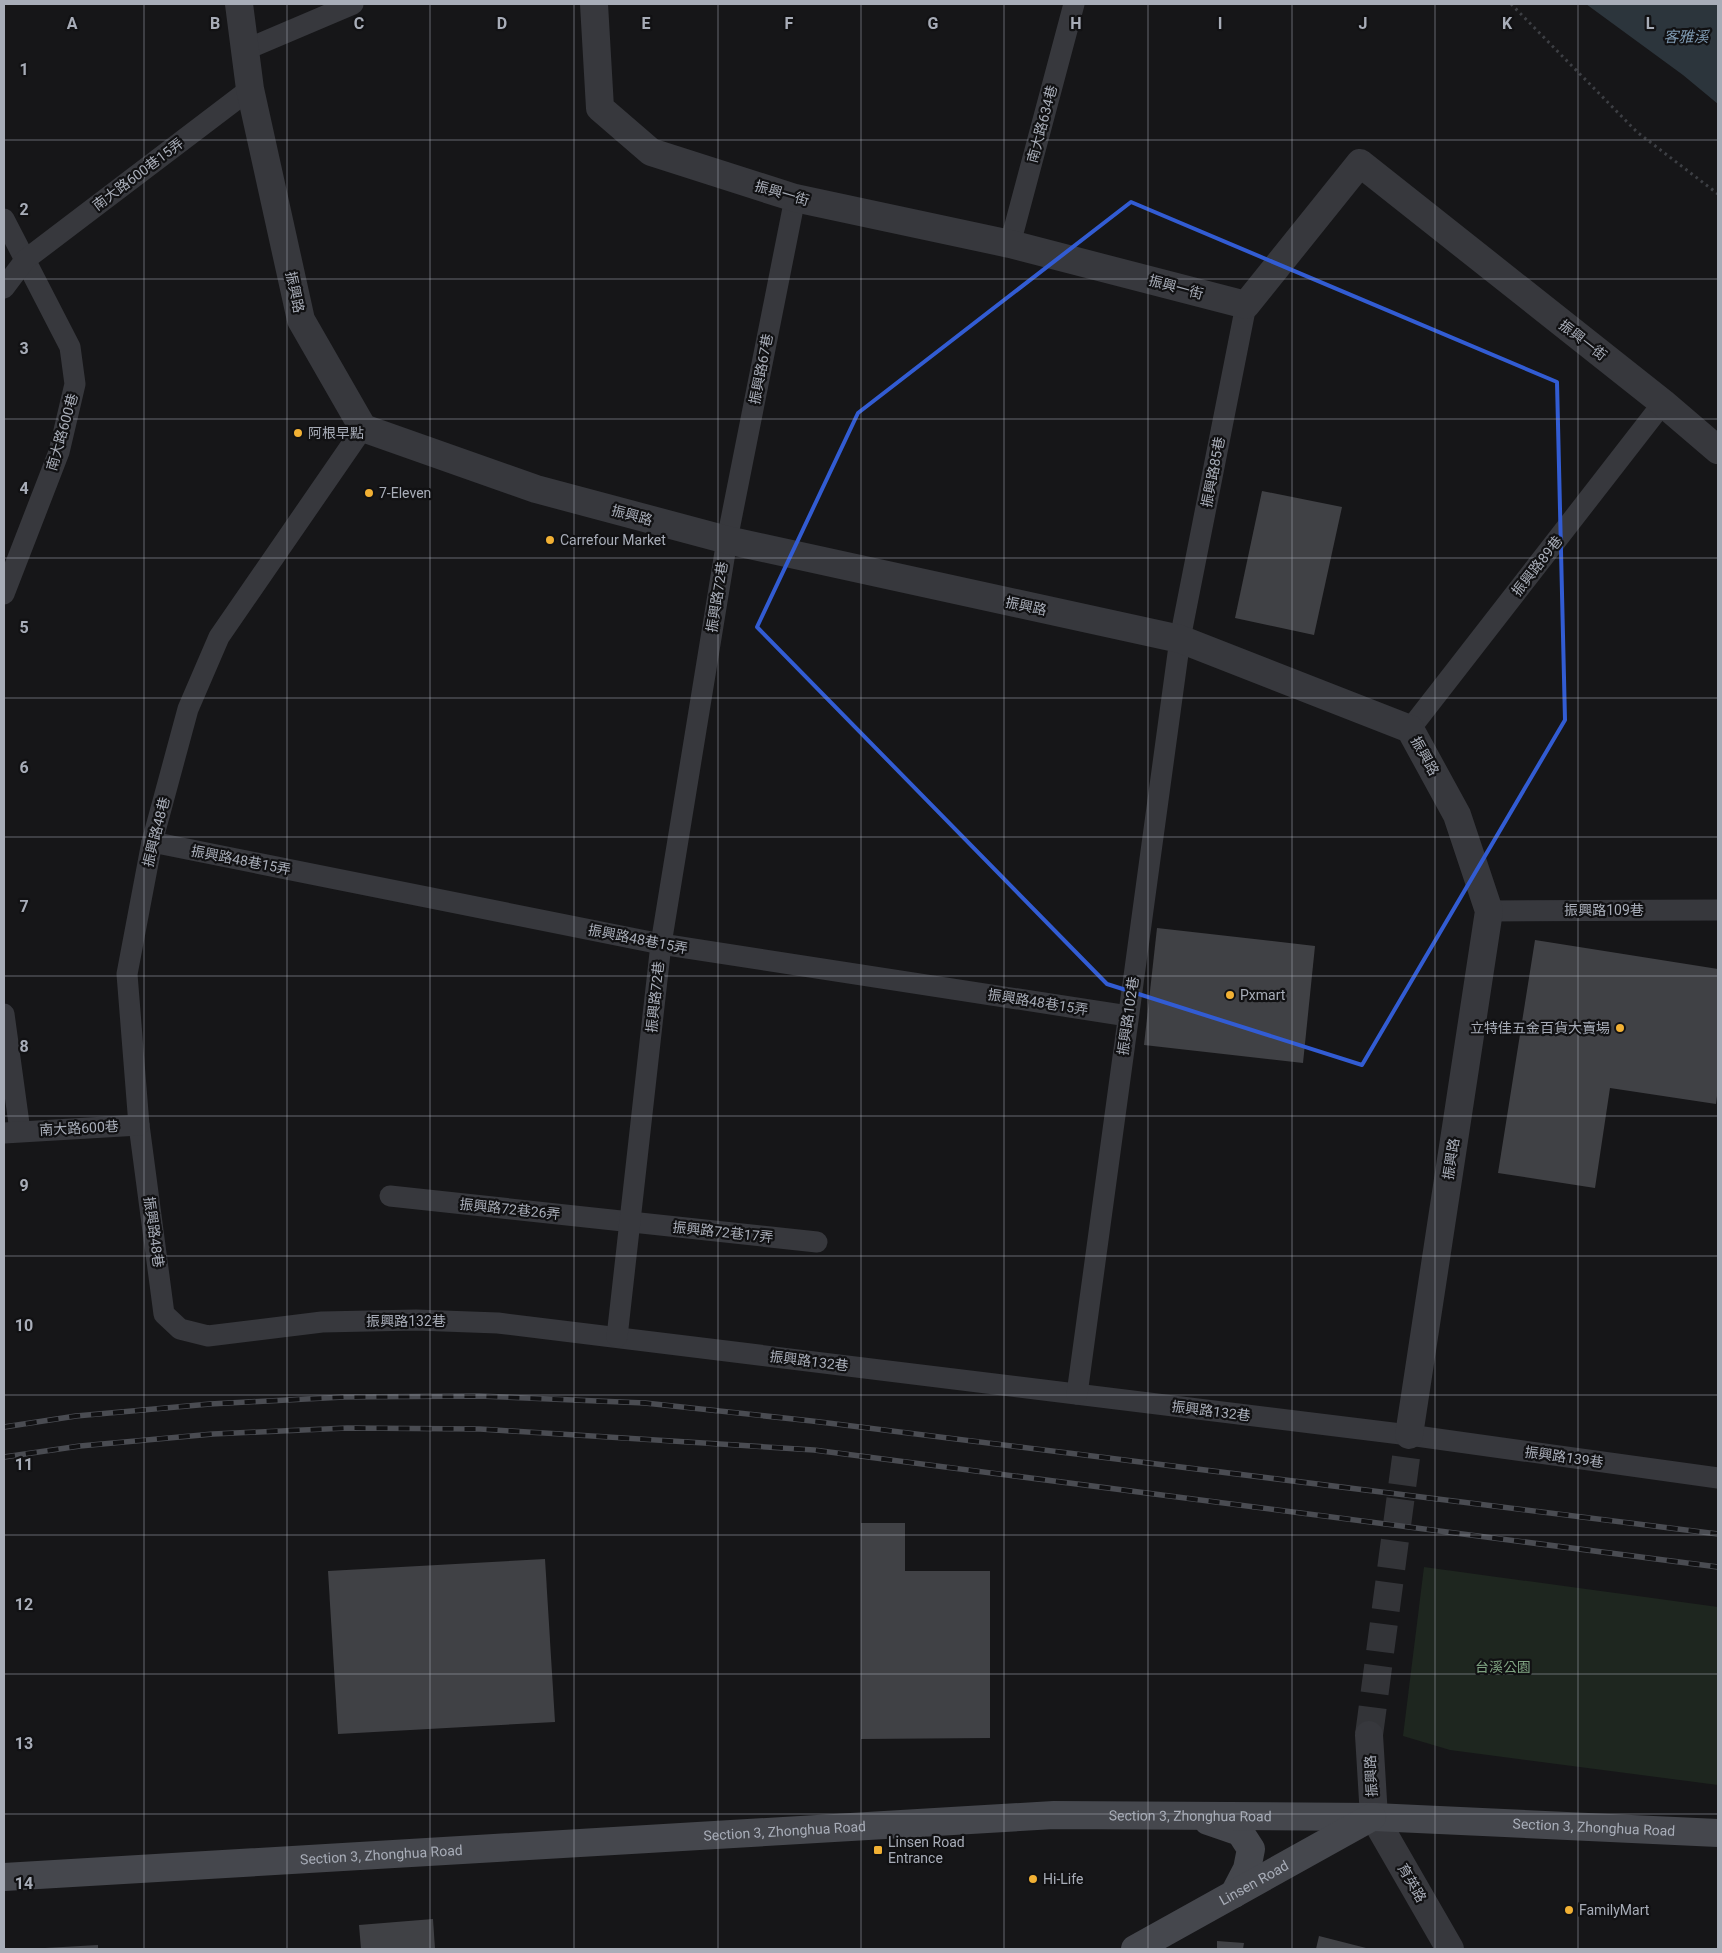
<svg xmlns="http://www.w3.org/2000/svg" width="1722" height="1953" font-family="Roboto,'Noto Sans TC',sans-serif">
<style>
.green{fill:#1e261f}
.water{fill:#2c353c}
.building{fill:#404145}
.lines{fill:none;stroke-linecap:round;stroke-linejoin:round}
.street-tunnel{stroke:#333438;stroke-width:28;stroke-dasharray:28 14;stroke-linecap:butt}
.path{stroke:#3d3f44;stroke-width:3;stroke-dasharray:2.5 4;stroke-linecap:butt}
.lane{stroke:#37383d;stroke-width:21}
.street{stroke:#37383d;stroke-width:28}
.secondary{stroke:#45474d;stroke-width:28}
.rail-casing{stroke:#4a4c52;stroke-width:5.5}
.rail{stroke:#111113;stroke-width:4;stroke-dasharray:11;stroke-linecap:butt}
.marked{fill:none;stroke:#325cd3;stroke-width:4;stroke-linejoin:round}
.grid{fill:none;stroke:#a8adb8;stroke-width:1;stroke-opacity:0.55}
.poi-dot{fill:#f2b134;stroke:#111113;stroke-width:2}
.labels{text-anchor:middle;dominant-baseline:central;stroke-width:4.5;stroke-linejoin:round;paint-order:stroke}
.street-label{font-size:14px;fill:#a8adb8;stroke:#111113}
.poi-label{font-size:14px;fill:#a8adb8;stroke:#111113;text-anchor:start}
.park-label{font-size:14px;fill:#7fa381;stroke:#111113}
.water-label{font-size:15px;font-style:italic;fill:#7f9bb3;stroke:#111113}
.grid-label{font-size:16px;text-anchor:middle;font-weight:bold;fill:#a8adb8;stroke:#111113;stroke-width:4.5;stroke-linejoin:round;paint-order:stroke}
</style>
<rect width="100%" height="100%" fill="#161618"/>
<polygon class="green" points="1424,1567 1718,1607 1718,1785 1450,1750 1403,1736"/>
<polygon class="water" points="1586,4 1718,4 1718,104 1683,75"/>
<g class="building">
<polygon points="1262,491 1342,507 1314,635 1235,618"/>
<polygon points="1157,928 1315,946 1303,1063 1144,1045"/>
<polygon points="1535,940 1718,969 1718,1088 1716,1104 1610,1088 1595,1188 1498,1173"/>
<polygon points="861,1523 905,1523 905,1571 990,1571 990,1738 861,1739"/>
<polygon points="545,1559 555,1722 338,1734 328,1571"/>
<polygon points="433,1919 435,1949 361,1949 359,1925"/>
<polygon points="1319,1936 1370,1949 1316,1949"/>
<polygon points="1217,1941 1244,1943 1243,1949 1217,1949"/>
<polygon points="98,1945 98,1949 45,1949 45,1948"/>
</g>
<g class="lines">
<polyline class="street-tunnel" points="1369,1735 1409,1435"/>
<polyline class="path" points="1511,4 1637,132 1718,194"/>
<g class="lane">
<polyline points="245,50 353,4"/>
<polyline points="4,219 70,347 75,384 59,452 4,594"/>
<polyline points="1010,244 1074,4"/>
<polyline points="4,288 25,260 250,89"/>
<polyline points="363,428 219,637 188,709 152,842 127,974 139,1125 164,1314 180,1329 208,1336 322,1322 416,1320 498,1323 1409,1435 1718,1478"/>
<polyline points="1410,729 1663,403"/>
<polyline points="152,842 661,944 1128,1016"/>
<polyline points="1489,911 1718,910"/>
<polyline points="4,1014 20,1131"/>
<polyline points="4,1133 139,1125"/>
<polyline points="390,1196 817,1242"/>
<polyline points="617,1337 661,944 727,540 795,198"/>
<polyline points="1077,1394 1180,639 1246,305"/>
</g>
<g class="street">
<polyline points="239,4 250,89 301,320 363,428 536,489 727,540 1180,639 1410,729 1457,815 1489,911 1409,1435"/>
<polyline points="594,4 600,108 651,152 795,198 1010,244 1246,305 1360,163 1663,403 1718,450"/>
<polyline points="1369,1735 1374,1817 1450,1949"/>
</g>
<g class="secondary">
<polyline points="1208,1821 1240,1832 1251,1849 1247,1869 1234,1894"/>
<path id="s1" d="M4,1877L1054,1815L1374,1817L1718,1833"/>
<path id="s2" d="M1135,1949L1372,1817"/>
</g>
<g class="rail-casing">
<g id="rail">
<polyline points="4,1427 76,1416 210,1404 344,1397 479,1396 645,1403 812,1421 1718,1534"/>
<polyline points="4,1457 80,1446 213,1434 347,1428 480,1429 814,1450 1718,1567"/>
</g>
</g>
<use href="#rail" class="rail"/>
</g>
<path class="marked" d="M1131,202L1557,382L1565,720L1362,1065L1107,984L757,627L858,413Z"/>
<path class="grid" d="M144,4V1949M287,4V1949M430,4V1949M574,4V1949M718,4V1949M861,4V1949M1004,4V1949M1148,4V1949M1292,4V1949M1435,4V1949M1578,4V1949M4,140H1718M4,279H1718M4,419H1718M4,558H1718M4,698H1718M4,837H1718M4,976H1718M4,1116H1718M4,1256H1718M4,1395H1718M4,1535H1718M4,1674H1718M4,1814H1718"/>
<g class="poi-dot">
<circle cx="298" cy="433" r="5"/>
<circle cx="369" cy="493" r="5"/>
<circle cx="550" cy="540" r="5"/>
<circle cx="1230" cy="995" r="5"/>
<circle cx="1620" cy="1028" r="5"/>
<rect x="873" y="1845" width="10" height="10" rx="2.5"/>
<circle cx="1033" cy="1879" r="5"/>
<circle cx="1569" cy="1910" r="5"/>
</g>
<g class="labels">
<g class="street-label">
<text transform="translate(1042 124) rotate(-75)">南大路634巷</text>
<text transform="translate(138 174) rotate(-37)">南大路600巷15弄</text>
<text transform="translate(782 193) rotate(16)">振興一街</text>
<text transform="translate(1176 287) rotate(15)">振興一街</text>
<text transform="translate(295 292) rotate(78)">振興路</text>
<text transform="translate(1583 340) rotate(38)">振興一街</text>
<text transform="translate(761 369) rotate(-79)">振興路67巷</text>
<text transform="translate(62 432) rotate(-74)">南大路600巷</text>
<text transform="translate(1213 472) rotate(-79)">振興路85巷</text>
<text transform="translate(632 515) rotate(15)">振興路</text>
<text transform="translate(1537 566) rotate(-52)">振興路89巷</text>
<text transform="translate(717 597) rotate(-81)">振興路72巷</text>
<text transform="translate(1026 606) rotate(12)">振興路</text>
<text transform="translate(1425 756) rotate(61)">振興路</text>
<text transform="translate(156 832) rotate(-76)">振興路48巷</text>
<text transform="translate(241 860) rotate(11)">振興路48巷15弄</text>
<text x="1604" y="910">振興路109巷</text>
<text transform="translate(638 939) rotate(11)">振興路48巷15弄</text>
<text transform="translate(655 997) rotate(-84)">振興路72巷</text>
<text transform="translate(1038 1002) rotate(9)">振興路48巷15弄</text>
<text transform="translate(1128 1016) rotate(-82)">振興路102巷</text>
<text transform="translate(79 1128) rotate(-3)">南大路600巷</text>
<text transform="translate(1451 1159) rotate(-81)">振興路</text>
<text transform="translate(510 1209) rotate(6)">振興路72巷26弄</text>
<text transform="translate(154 1232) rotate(82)">振興路48巷</text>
<text transform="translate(723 1232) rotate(6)">振興路72巷17弄</text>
<text x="406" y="1321">振興路132巷</text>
<text transform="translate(809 1361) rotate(7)">振興路132巷</text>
<text transform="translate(1211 1411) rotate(7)">振興路132巷</text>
<text transform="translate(1564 1457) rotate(8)">振興路139巷</text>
<text transform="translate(1371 1776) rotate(-93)">振興路</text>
<text stroke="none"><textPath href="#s1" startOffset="1188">Section 3, Zhonghua Road</textPath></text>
<text stroke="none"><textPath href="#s1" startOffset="1592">Section 3, Zhonghua Road</textPath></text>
<text stroke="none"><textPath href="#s1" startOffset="782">Section 3, Zhonghua Road</textPath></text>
<text stroke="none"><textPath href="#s1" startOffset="378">Section 3, Zhonghua Road</textPath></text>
<text stroke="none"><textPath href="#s2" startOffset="136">Linsen Road</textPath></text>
<text transform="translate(1412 1883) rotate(60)">育英路</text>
</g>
<g class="poi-label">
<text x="308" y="433">阿根早點</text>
<text x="379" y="493">7-Eleven</text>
<text x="560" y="540">Carrefour Market</text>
<text x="1240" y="995">Pxmart</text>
<text x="1610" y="1028" text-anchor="end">立特佳五金百貨大賣場</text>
<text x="888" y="1842">Linsen Road<tspan x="888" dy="16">Entrance</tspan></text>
<text x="1043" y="1879">Hi-Life</text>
<text x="1579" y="1910">FamilyMart</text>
</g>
<g class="park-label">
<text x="1503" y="1667">台溪公園</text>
</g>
<g class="water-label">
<text x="1686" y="37">客雅溪</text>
</g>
</g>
<g class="grid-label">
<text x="72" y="29">A</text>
<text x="215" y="29">B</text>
<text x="359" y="29">C</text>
<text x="502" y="29">D</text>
<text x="646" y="29">E</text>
<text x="789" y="29">F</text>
<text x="933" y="29">G</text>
<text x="1076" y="29">H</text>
<text x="1220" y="29">I</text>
<text x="1363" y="29">J</text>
<text x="1507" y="29">K</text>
<text x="1650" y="29">L</text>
<text x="24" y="75">1</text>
<text x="24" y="215">2</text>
<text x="24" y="354">3</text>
<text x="24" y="494">4</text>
<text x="24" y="633">5</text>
<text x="24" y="773">6</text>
<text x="24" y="912">7</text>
<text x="24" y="1052">8</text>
<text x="24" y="1191">9</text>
<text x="24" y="1331">10</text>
<text x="24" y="1470">11</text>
<text x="24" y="1610">12</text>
<text x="24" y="1749">13</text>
<text x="24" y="1889">14</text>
</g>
<rect width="1722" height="1953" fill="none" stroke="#a8adb8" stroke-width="10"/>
</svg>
